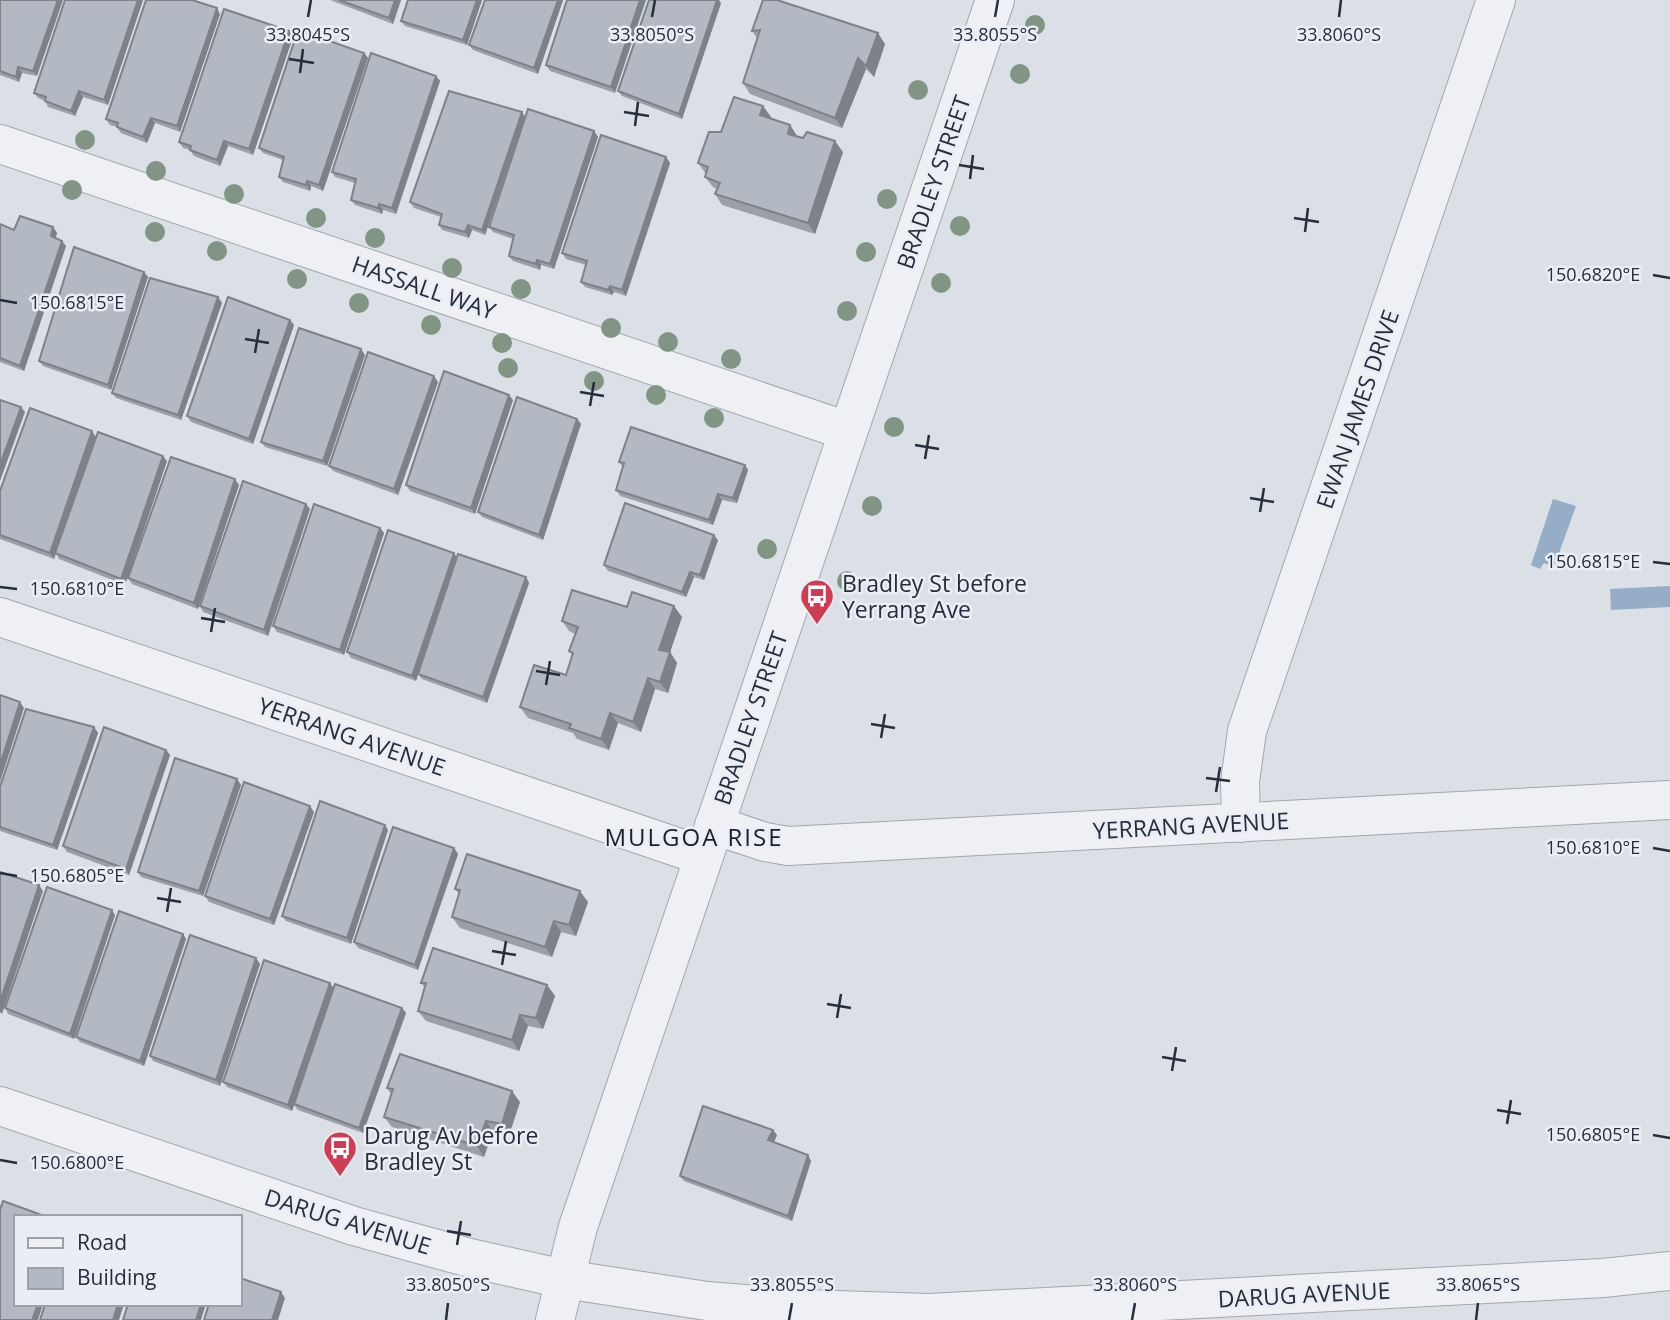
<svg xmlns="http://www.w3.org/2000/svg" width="1670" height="1320" font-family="'Open Sans',sans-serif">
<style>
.water{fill:#95adc7}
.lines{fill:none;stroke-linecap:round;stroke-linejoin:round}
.minor-casing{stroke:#a1a7b0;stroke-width:40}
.minor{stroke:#eef0f4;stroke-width:38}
.tree{fill:#829584}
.wall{fill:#9a9fa8}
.shaded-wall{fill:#7d8288}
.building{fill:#b3b9c3;stroke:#7d8288;stroke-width:2}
.ticks{fill:none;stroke:#252e3c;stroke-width:2.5}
.labels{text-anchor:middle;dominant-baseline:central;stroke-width:5;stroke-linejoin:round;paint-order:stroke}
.street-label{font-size:23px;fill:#252e3c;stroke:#eaeef4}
.poi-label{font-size:23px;fill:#252e3c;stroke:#eaeef4;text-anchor:start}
.neighbourhood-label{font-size:24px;letter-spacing:2px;fill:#181f2c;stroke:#eaeef4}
.ticks-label{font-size:18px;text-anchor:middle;fill:#252e3c;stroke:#eaeef4;stroke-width:5;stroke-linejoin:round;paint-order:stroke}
</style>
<rect width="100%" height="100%" fill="#dbe0e6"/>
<g class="water">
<polygon points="1553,499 1576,506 1554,567 1544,563 1540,569 1531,565"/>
<polygon points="1670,586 1670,607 1611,610 1610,589"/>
</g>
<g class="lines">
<g class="minor-casing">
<g id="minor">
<polyline points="0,144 847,431"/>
<polyline points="0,617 703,856"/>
<polyline points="1241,823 1240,782 1247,731 1496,0"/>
<polyline points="714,825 765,842 788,846 1670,800"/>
<polyline points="0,1106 354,1226 415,1243 470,1258 564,1279 707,1301 806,1309 929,1313 1603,1278 1670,1271"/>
<polyline points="555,1320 578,1227 995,0"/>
</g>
</g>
<use href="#minor" class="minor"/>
</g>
<g class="tree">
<circle cx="1035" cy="25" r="10"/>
<circle cx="1020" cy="74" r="10"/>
<circle cx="918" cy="90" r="10"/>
<circle cx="85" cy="140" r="10"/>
<circle cx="156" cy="171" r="10"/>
<circle cx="72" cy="190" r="10"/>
<circle cx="234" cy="194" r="10"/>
<circle cx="887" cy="199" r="10"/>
<circle cx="316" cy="218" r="10"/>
<circle cx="960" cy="226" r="10"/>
<circle cx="155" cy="232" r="10"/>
<circle cx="375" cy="238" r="10"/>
<circle cx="217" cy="251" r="10"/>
<circle cx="866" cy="252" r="10"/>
<circle cx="452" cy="268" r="10"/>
<circle cx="297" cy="279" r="10"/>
<circle cx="941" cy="283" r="10"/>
<circle cx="521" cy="289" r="10"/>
<circle cx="359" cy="303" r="10"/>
<circle cx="847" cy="311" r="10"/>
<circle cx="431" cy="325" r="10"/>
<circle cx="611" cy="328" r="10"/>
<circle cx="668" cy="342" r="10"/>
<circle cx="502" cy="343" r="10"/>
<circle cx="731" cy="359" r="10"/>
<circle cx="508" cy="368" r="10"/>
<circle cx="594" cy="381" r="10"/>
<circle cx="656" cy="395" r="10"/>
<circle cx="714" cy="418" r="10"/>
<circle cx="894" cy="427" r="10"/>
<circle cx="872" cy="506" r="10"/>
<circle cx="767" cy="549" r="10"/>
<circle cx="847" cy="581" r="10"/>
</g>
<g class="wall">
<polygon points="0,0 37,76 22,73 19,82 0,75"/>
<polygon points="65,0 143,0 108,105 83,97 75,116 48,107 45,101 38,98 34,93"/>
<polygon points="330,0 401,0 393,24"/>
<polygon points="408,0 482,0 467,45 405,26 401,21"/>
<polygon points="563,0 538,74 473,50 469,45"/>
<polygon points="567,0 615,93 550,71 546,65"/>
<polygon points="763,0 885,44 874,77 866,69 842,128 750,94 743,83 757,38 752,31"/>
<polygon points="721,3 682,119 622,96 618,91"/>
<polygon points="220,14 180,132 155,123 147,143 121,133 117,127 110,125 106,119"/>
<polygon points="293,37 253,155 228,146 220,166 194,156 190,150 183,148 179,142"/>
<polygon points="364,53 368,58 323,191 311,186 310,191 283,182 279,177 283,160 263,153 259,148"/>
<polygon points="436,76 440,81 396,214 383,210 382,214 355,205 351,200 355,183 335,177 332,172"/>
<polygon points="763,106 771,117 770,118 790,125 797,136 843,152 815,234 722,205 715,194 717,189 713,187 705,177 706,174 698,163 721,132"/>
<polygon points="522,112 525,117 594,131 598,137 554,269 541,265 540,270 513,261 509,256 513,239 493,232 489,227 525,118 485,235 472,230 469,238 442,230 439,225 441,217 414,208 410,202"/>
<polygon points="666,157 670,163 626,296 614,292 612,295 585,287 581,282 586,265 566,259 562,253"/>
<polygon points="0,224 14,230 53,227 57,233 55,238 66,246 24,371 0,362"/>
<polygon points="144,272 148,277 111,390 43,366 39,361"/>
<polygon points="218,297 222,303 181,420 116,398 112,393"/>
<polygon points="290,320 294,325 253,444 191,422 187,416"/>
<polygon points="365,355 327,466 265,447 261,442"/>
<polygon points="438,382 398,495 333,471 329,466"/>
<polygon points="513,400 475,514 410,491 406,485"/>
<polygon points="577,419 581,424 543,540 482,517 478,512"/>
<polygon points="96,437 68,517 167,461 125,585 59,559 56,553 54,559 0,539 0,491"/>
<polygon points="619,462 745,465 748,470 737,503 722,500 713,525 620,496 616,490 623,467"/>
<polygon points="239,485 198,609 132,584 128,578"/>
<polygon points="306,504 310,509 268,636 203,612 200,606"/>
<polygon points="380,528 384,533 344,655 277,632 273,626"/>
<polygon points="718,540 704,580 694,577 686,597 608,571 604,565"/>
<polygon points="457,558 526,577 529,583 487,703 422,679 418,674 424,656 416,681 351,658 347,652"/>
<polygon points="627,607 682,617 670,652 677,663 668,693 655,689 641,732 618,723 609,750 577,739 573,733 528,718 520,707 566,675 572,655 569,651 575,634 569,631 562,621"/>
<polygon points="94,727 98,733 57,850 0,831 0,787"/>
<polygon points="166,750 170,755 129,875 67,852 63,846"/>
<polygon points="237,779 241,785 203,896 141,877 138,872"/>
<polygon points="314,812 274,925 209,902 205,896"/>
<polygon points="388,830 351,944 286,921 282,916"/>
<polygon points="454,848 458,854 418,970 358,948 354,942"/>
<polygon points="455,889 588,902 576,936 561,932 552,957 460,928 452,917 459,894"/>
<polygon points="115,915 74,1039 8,1014 5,1008"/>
<polygon points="183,934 186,939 144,1066 80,1042 76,1037"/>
<polygon points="260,964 220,1086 153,1061 150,1056"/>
<polygon points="330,983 333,988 402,1008 406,1013 363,1133 298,1110 294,1105 292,1111 227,1087 223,1082"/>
<polygon points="421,983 547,985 555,996 543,1029 528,1026 519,1051 426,1021 418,1011 425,988"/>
<polygon points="387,1088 520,1102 509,1135 493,1131 484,1157 392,1127 384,1117 391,1094"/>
<polygon points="777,1135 774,1142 811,1161 792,1221 684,1181 680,1176"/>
</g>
<g class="shaded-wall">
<polygon points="58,0 63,0 37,76 33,71"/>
<polygon points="138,0 143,0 108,105 104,100"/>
<polygon points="395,0 401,0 393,24 389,18"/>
<polygon points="477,0 482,0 467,45 463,40"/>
<polygon points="558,0 563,0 538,74 534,68"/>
<polygon points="640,0 646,0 615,93 611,87"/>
<polygon points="717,0 719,0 721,3 682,119 679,114"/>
<polygon points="217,8 220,14 180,132 177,126"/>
<polygon points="289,31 293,37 253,155 249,149"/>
<polygon points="878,33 885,44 874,77 866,66"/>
<polygon points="364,53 368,58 323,191 319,185"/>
<polygon points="858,58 866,69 842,128 835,118"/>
<polygon points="18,67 22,73 19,82 16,77"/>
<polygon points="436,76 440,81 396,214 392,208"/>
<polygon points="79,91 83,97 75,116 71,111"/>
<polygon points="763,106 771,117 768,126 760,115"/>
<polygon points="522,112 525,117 485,235 482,230"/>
<polygon points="151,118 155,123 147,143 143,137"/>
<polygon points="790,125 797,136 795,145 788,134"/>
<polygon points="594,131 598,137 554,269 550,264"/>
<polygon points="224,141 228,146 220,166 217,160"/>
<polygon points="835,141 843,152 815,234 808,223"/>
<polygon points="666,157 670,163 626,296 622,290"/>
<polygon points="307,181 311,186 310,191 306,185"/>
<polygon points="379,204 383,210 382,214 378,208"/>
<polygon points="468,225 472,230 469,238 465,232"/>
<polygon points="53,227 57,233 55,241 51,236"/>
<polygon points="62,241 66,246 24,371 20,366"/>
<polygon points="537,260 541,265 540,270 536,264"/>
<polygon points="144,272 148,277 111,390 108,385"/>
<polygon points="610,286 614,292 612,295 608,290"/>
<polygon points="218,297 222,303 181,420 178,415"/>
<polygon points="290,320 294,325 253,444 249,439"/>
<polygon points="361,349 365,355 327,466 323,461"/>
<polygon points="434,376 438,382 398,495 394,489"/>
<polygon points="509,395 513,400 475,514 471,508"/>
<polygon points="21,407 25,412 0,481 0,465"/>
<polygon points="577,419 581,424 543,540 539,535"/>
<polygon points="92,431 96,437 54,559 50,553"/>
<polygon points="163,456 167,461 125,585 121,579"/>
<polygon points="745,465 748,470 737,503 733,498"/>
<polygon points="235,479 239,485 198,609 194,603"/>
<polygon points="718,494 722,500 713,525 709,520"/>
<polygon points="306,504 310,509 268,636 264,630"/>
<polygon points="380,528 384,533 344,655 340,650"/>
<polygon points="714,535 718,540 704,580 700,575"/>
<polygon points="454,553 458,559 416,681 412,676"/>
<polygon points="690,572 694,577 686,597 682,592"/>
<polygon points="526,577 529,583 487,703 483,697"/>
<polygon points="674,606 682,617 667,661 659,650"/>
<polygon points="670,652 677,663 668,693 660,682"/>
<polygon points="648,678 655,689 641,732 633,722"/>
<polygon points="20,702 24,708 0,782 0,765"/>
<polygon points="610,713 618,723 609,750 601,739"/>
<polygon points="94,727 98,733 57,850 53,845"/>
<polygon points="166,750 170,755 129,875 126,869"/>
<polygon points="237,779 241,785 203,896 199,891"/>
<polygon points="310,806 314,812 274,925 270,919"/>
<polygon points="385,825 388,830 351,944 347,938"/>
<polygon points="454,848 458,854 418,970 415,965"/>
<polygon points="39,885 43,891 2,1014 0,1012 0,1002"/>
<polygon points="580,891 588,902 576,936 569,925"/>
<polygon points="112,910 115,915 74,1039 70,1034"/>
<polygon points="554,921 561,932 552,957 545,947"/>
<polygon points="183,934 186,939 144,1066 140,1061"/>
<polygon points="256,958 260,964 220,1086 216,1080"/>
<polygon points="330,983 334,989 292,1111 288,1105"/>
<polygon points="547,985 555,996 543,1029 536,1018"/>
<polygon points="402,1008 406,1013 363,1133 359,1128"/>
<polygon points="520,1015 528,1026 519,1051 512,1040"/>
<polygon points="512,1091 520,1102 509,1135 502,1124"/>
<polygon points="486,1121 493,1131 484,1157 477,1146"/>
<polygon points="773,1130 777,1135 772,1146 768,1140"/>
<polygon points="808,1155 811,1161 792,1221 788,1216"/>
<polygon points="281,1292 285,1298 278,1320 272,1320"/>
<polygon points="38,1304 43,1304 38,1320 32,1320"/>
<polygon points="118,1304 124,1304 119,1320 113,1320"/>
<polygon points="201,1304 206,1304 201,1320 196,1320"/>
</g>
<g class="building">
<polygon points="0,0 58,0 33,71 18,67 16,77 0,71"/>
<polygon points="65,0 138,0 104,100 79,91 71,111 45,101 46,97 34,93"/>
<polygon points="146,0 192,0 217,8 177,126 151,118 143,137 117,127 118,123 106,119"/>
<polygon points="339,0 395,0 389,18"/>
<polygon points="408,0 477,0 463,40 401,21"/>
<polygon points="485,0 558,0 534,68 469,45"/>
<polygon points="567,0 640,0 611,87 546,65"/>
<polygon points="649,0 717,0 679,114 618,91"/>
<polygon points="763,0 777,0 878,33 866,66 858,58 835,118 743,83 760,30 752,31"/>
<polygon points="224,9 289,31 249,149 224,141 217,160 190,150 191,146 179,142"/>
<polygon points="298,30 364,53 319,185 307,181 306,185 279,177 284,157 259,148"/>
<polygon points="371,53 436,76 392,208 379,204 378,208 351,200 356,179 332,172"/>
<polygon points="449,91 522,112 482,230 468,225 465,232 439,225 442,214 410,202"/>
<polygon points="734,97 763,106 760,115 790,125 788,134 803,138 807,132 835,141 808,223 715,194 720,183 705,177 708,167 698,163 709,132 721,132"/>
<polygon points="528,109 594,131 550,264 537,260 536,264 509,256 514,235 489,227"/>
<polygon points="601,135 666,157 622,290 610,286 608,290 581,282 587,261 562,253"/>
<polygon points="20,216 53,227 51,236 62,241 20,366 0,358 0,224 14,230"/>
<polygon points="74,247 144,272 108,385 39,361"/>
<polygon points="150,278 218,297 178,415 112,393"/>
<polygon points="228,297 290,320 249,439 187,416"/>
<polygon points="299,328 361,349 323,461 261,442"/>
<polygon points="368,352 434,376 394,489 329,466"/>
<polygon points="444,371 509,395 471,508 406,485"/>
<polygon points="517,397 577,419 539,535 478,512"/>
<polygon points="0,400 21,407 0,465"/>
<polygon points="30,408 92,431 50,553 0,535 0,491"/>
<polygon points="631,427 745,465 733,498 718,494 709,520 616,490 624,463 619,462"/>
<polygon points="98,432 163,456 121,579 55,553"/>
<polygon points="171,457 235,479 194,603 128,578"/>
<polygon points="243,481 306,504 264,630 200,606"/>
<polygon points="625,503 714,535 700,575 690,572 682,592 604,565"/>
<polygon points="314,504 380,528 340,650 273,626"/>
<polygon points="388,530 454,553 412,676 347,652"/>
<polygon points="458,554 526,577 483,697 418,674"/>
<polygon points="572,590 627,607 632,592 674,606 659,650 670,652 660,682 648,678 633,722 610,713 601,739 569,728 571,724 520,707 534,665 566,675 573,653 569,651 578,627 562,621"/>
<polygon points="0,695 20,702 0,765"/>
<polygon points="26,709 94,727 53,845 0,827 0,787"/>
<polygon points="104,727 166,750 126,869 63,846"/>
<polygon points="175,758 237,779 199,891 138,872"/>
<polygon points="244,782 310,806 270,919 205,896"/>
<polygon points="320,801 385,825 347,938 282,916"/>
<polygon points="393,827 454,848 415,965 354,942"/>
<polygon points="467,854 580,891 569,925 554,921 545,947 452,917 460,890 455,889"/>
<polygon points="0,872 39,885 0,1002"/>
<polygon points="47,887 112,910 70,1034 5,1008"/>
<polygon points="119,911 183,934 140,1061 76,1037"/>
<polygon points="190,935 256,958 216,1080 150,1056"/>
<polygon points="433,948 547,985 536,1018 520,1015 512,1040 418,1011 426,983 421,983"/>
<polygon points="264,960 330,983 288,1105 223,1082"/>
<polygon points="335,984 402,1008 359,1128 294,1104"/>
<polygon points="400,1054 512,1091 502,1124 486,1121 477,1146 384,1117 393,1089 387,1088"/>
<polygon points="703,1106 773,1130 768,1140 808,1155 788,1216 680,1176"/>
<polygon points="3,1201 47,1217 16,1217 16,1304 38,1304 32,1320 0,1320 0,1210"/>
<polygon points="240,1278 281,1292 272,1320 204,1320 209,1304 240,1304"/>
<polygon points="45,1304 118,1304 113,1320 40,1320"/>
<polygon points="128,1304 201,1304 196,1320 123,1320"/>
</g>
<path class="ticks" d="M308,17L311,0M652,17L655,0M995,17L998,0M1339,17L1341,0M289,59L314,63M300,73L303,49M624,112L649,116M635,126L638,102M959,165L984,169M970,179L973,155M1294,218L1319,222M1305,232L1308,208M1653,275L1670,278M0,300L17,303M245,339L269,343M255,353L259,329M580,392L604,396M590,406L594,382M915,445L939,449M925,459L929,435M1250,498L1274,502M1260,512L1264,488M1653,562L1670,564M0,587L17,589M201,618L225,622M211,632L215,608M536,671L560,675M546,685L550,661M871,724L895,728M881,738L885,714M1206,778L1230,781M1216,792L1220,767M1653,848L1670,851M0,873L17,876M157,898L181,902M167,912L171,888M492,951L516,955M502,965L506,941M827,1004L851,1008M837,1018L841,994M1162,1057L1186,1061M1172,1071L1176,1047M1497,1110L1521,1114M1507,1124L1511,1100M1653,1135L1670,1138M0,1160L17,1163M447,1231L471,1235M457,1245L461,1221M446,1320L448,1303M789,1320L792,1303M1132,1320L1135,1303M1476,1320L1478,1303"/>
<defs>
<g id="bus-pin" transform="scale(1.75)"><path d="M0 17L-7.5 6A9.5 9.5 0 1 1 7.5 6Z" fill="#ce3d53" stroke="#eaeef4"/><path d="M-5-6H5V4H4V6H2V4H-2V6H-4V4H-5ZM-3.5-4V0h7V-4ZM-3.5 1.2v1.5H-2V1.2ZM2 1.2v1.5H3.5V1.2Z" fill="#fff"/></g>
</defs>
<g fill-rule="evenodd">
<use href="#bus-pin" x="817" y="596"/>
<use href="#bus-pin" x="340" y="1148"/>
</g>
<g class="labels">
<g class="street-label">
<text transform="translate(933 182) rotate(-71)">BRADLEY STREET</text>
<text transform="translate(424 287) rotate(19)">HASSALL WAY</text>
<text transform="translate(1357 409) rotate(-71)">EWAN JAMES DRIVE</text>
<text transform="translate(750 718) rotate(-71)">BRADLEY STREET</text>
<text transform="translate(352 736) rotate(19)">YERRANG AVENUE</text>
<text transform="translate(1191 825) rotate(-3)">YERRANG AVENUE</text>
<text transform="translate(348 1221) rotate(17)">DARUG AVENUE</text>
<text transform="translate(1304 1294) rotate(-3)">DARUG AVENUE</text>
</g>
<g class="poi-label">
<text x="842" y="583">Bradley St before<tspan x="842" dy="26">Yerrang Ave</tspan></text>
<text x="364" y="1135">Darug Av before<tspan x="364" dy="26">Bradley St</tspan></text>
</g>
<g class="neighbourhood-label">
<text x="694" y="836">MULGOA RISE</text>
</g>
</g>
<g class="ticks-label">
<text x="308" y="41">33.8045°S</text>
<text x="652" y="41">33.8050°S</text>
<text x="995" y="41">33.8055°S</text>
<text x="1339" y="41">33.8060°S</text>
<text x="1593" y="281">150.6820°E</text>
<text x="77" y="309">150.6815°E</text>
<text x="1593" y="568">150.6815°E</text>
<text x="77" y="595">150.6810°E</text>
<text x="1593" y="854">150.6810°E</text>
<text x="77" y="882">150.6805°E</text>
<text x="1593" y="1141">150.6805°E</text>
<text x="77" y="1169">150.6800°E</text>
<text x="448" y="1291">33.8050°S</text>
<text x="792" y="1291">33.8055°S</text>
<text x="1135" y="1291">33.8060°S</text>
<text x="1478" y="1291">33.8065°S</text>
</g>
<rect x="14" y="1215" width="228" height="91" fill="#eaeef4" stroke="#9ba1aa" stroke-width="2"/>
<rect x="28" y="1238" width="35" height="10" fill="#eef0f4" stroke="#9ba1aa" stroke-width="2"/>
<text x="77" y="1250" font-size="21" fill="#252e3c">Road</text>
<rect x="28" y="1268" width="35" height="21" fill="#b3b9c3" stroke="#9ba1aa" stroke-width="2"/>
<text x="77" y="1285" font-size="21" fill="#252e3c">Building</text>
</svg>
